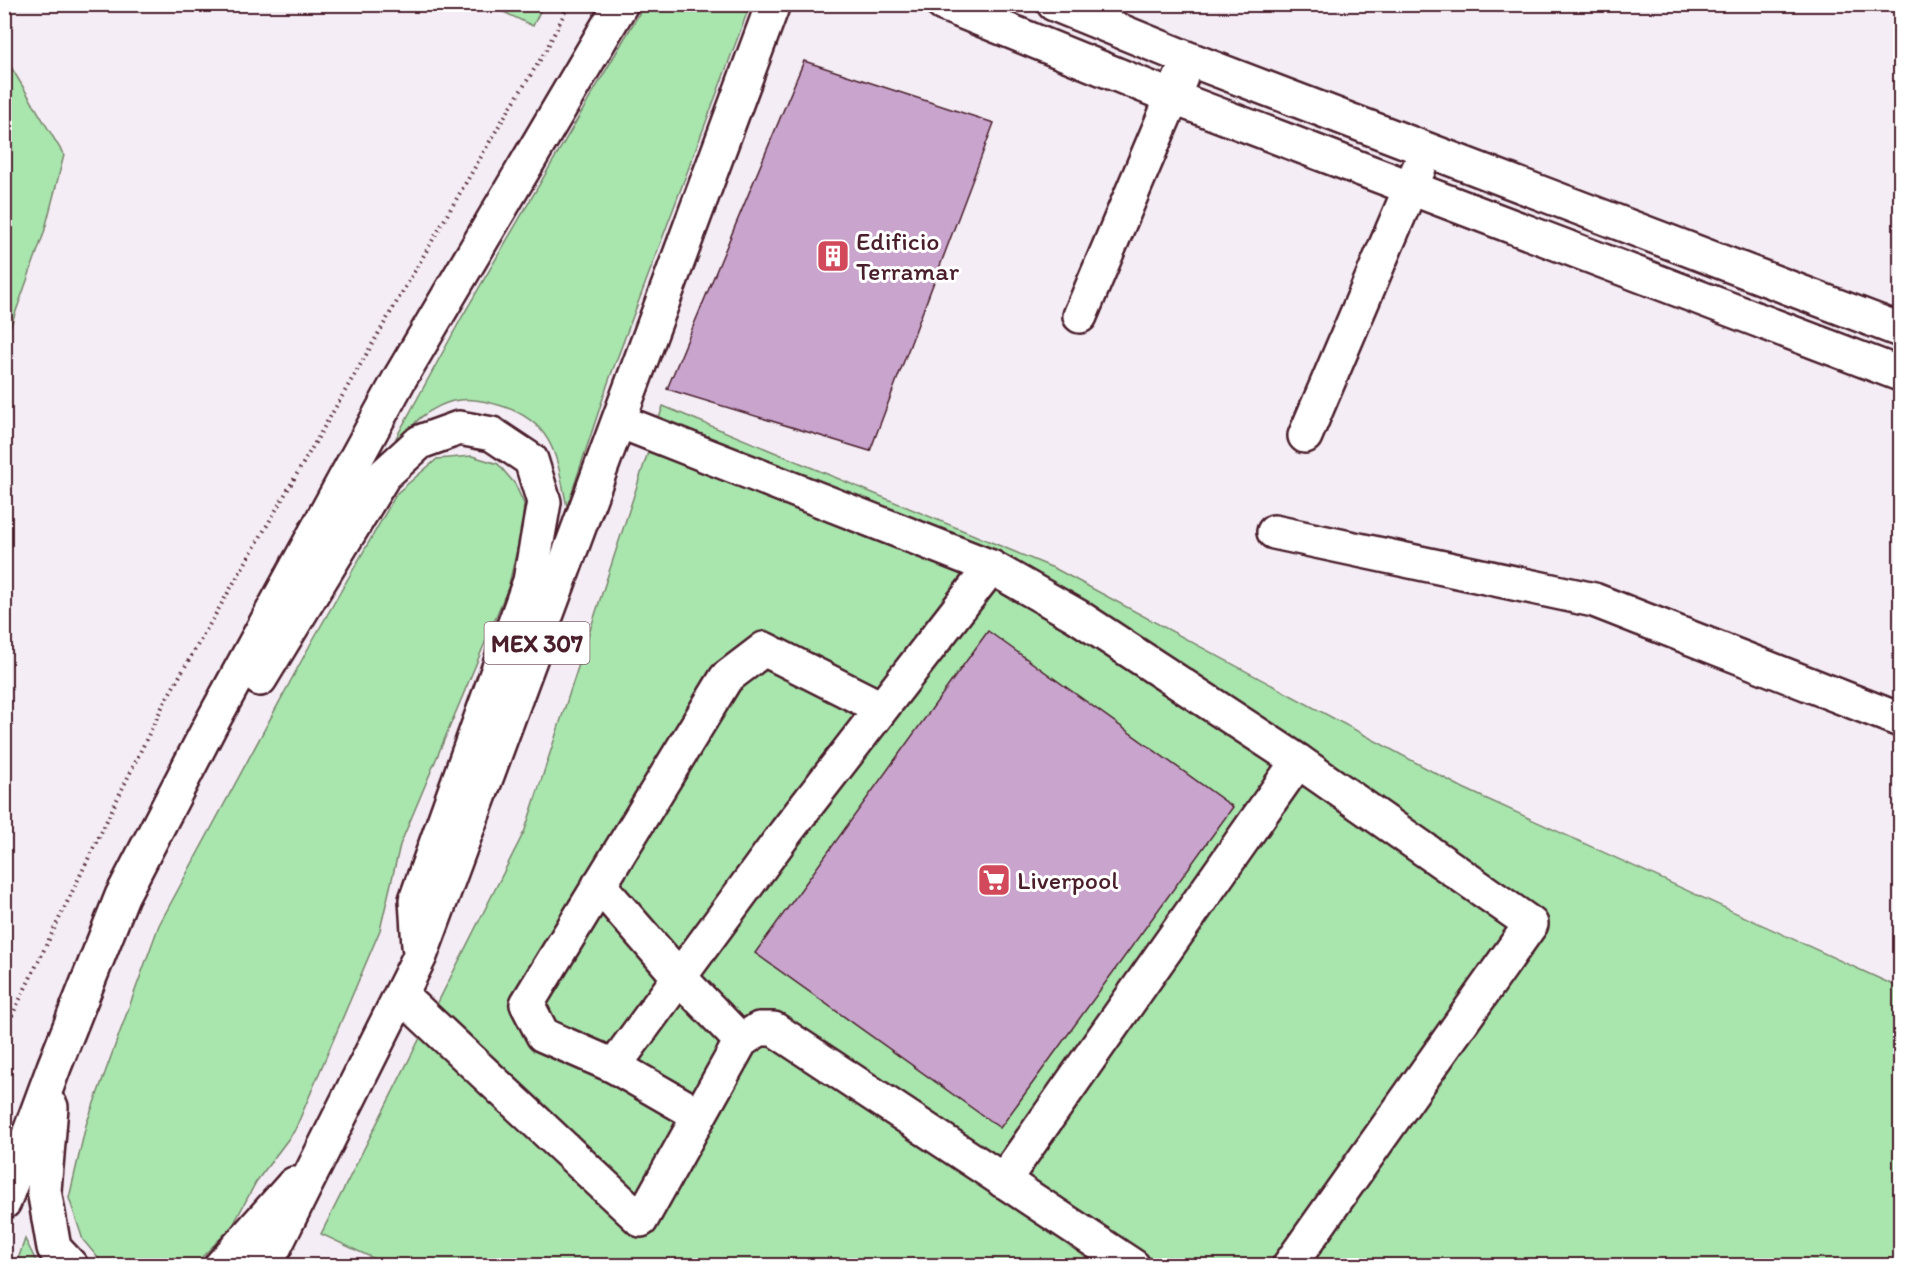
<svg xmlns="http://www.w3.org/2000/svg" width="1905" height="1270" font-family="Itim,sans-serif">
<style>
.green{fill:#a8e6ae;stroke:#79826c;stroke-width:1.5}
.building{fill:#c9a5ce;stroke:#4a1f2b;stroke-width:1.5}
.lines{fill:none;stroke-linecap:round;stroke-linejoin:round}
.minor-casing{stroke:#4a1f2b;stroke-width:38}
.highway-casing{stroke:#4a1f2b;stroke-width:38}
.path{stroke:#4a1f2b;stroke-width:4;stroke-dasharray:1.5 4.5;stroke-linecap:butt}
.minor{stroke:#fff;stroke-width:33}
.highway{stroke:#fff;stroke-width:33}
.labels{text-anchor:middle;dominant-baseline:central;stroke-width:6;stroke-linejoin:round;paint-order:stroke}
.shield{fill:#fff;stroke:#80626b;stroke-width:1.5}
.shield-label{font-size:24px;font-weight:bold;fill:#4a1f2b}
.poi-label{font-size:26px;fill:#4a1f2b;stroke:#fff;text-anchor:start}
</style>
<rect width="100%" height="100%" fill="#f4edf5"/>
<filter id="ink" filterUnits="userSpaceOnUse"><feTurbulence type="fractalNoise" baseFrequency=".0167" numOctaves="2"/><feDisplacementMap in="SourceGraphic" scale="12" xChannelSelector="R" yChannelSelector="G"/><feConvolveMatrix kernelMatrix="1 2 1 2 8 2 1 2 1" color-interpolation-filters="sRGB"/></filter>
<g filter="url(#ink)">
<g class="green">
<polygon points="489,5 543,5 533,26"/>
<path d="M644,5H750L609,380L567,507C557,459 555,423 502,406C487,401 469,397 453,401C444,403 431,410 424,415C413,422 409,435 396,438L462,317Z"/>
<polygon points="5,57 64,155 44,233 5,342"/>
<polygon points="663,406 1056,569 1463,788 1900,988 1900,1265 390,1266 321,1234 525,830"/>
<polygon points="472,456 498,464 515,484 524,504 522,529 508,588 400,845 380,930 295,1130 256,1182 232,1227 194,1265 104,1265 83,1240 69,1198 86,1125 159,925 310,645 397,493 437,459"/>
<polygon points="25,1239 38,1265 16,1265"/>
</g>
<g class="building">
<polygon points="804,61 994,123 870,451 667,389"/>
<polygon points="988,631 1233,807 1000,1128 755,953"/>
</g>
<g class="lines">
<g class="minor-casing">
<g id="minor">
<polyline points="943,4 1172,97 1900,374"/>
<polyline points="1054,4 1189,59 1900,330"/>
<polyline points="1080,316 1181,77"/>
<polyline points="619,421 991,567 1077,616 1298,761 1531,924 1289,1266"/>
<polyline points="1305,436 1419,168"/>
<polyline points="1274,532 1594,600 1900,720"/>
<polyline points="599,885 680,978 741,1041"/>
<polyline points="402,996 641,1220 741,1041 759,1029 774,1029 1133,1266"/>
<polyline points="614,1066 543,1035 527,1004 726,678 764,649 881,708"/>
<polyline points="699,1115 614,1066 786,832 991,567"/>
<polyline points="1003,1181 1298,761"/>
</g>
</g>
<g class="highway-casing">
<g id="highway">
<polyline points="260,679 384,475 420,442 459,428 492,434 531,460 544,502 530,581 416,900 419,946"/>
<polyline points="51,1107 44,1190 54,1248 71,1266"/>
<polyline points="4,1202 54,1067 122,896 210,726 400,378 621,4"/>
<polyline points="221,1266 294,1184"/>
<polyline points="265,1266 420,956 773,4"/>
</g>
</g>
<polyline class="path" points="4,1032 164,703 500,124 545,52 569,4"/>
<use href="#minor" class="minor"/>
<use href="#highway" class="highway"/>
</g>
</g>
<defs>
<g id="building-square" transform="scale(1.725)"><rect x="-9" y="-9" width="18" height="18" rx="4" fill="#d1495b" stroke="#fff"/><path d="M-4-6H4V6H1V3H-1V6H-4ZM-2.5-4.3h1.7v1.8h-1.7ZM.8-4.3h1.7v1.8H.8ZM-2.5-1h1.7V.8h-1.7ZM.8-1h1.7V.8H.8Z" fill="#fff"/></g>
<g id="supermarket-square" transform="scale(1.725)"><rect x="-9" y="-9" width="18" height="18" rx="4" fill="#d1495b" stroke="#fff"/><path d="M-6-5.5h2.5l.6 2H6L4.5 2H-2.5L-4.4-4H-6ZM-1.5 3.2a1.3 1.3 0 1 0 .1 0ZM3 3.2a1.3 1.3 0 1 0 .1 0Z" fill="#fff"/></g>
</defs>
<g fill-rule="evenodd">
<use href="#building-square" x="833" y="256"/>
<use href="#supermarket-square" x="994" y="880"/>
</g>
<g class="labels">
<rect class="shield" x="484.5" y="622" width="105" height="42" rx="4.5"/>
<g class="shield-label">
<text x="537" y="643">MEX 307</text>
</g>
<g class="poi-label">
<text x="856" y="241">Edificio<tspan x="856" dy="30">Terramar</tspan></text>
<text x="1017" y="880">Liverpool</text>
</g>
</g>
<rect width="1905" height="1270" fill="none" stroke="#fff" stroke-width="24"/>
<rect x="12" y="12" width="1881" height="1246" fill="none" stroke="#4a1f2b" stroke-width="2" filter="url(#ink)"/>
</svg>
